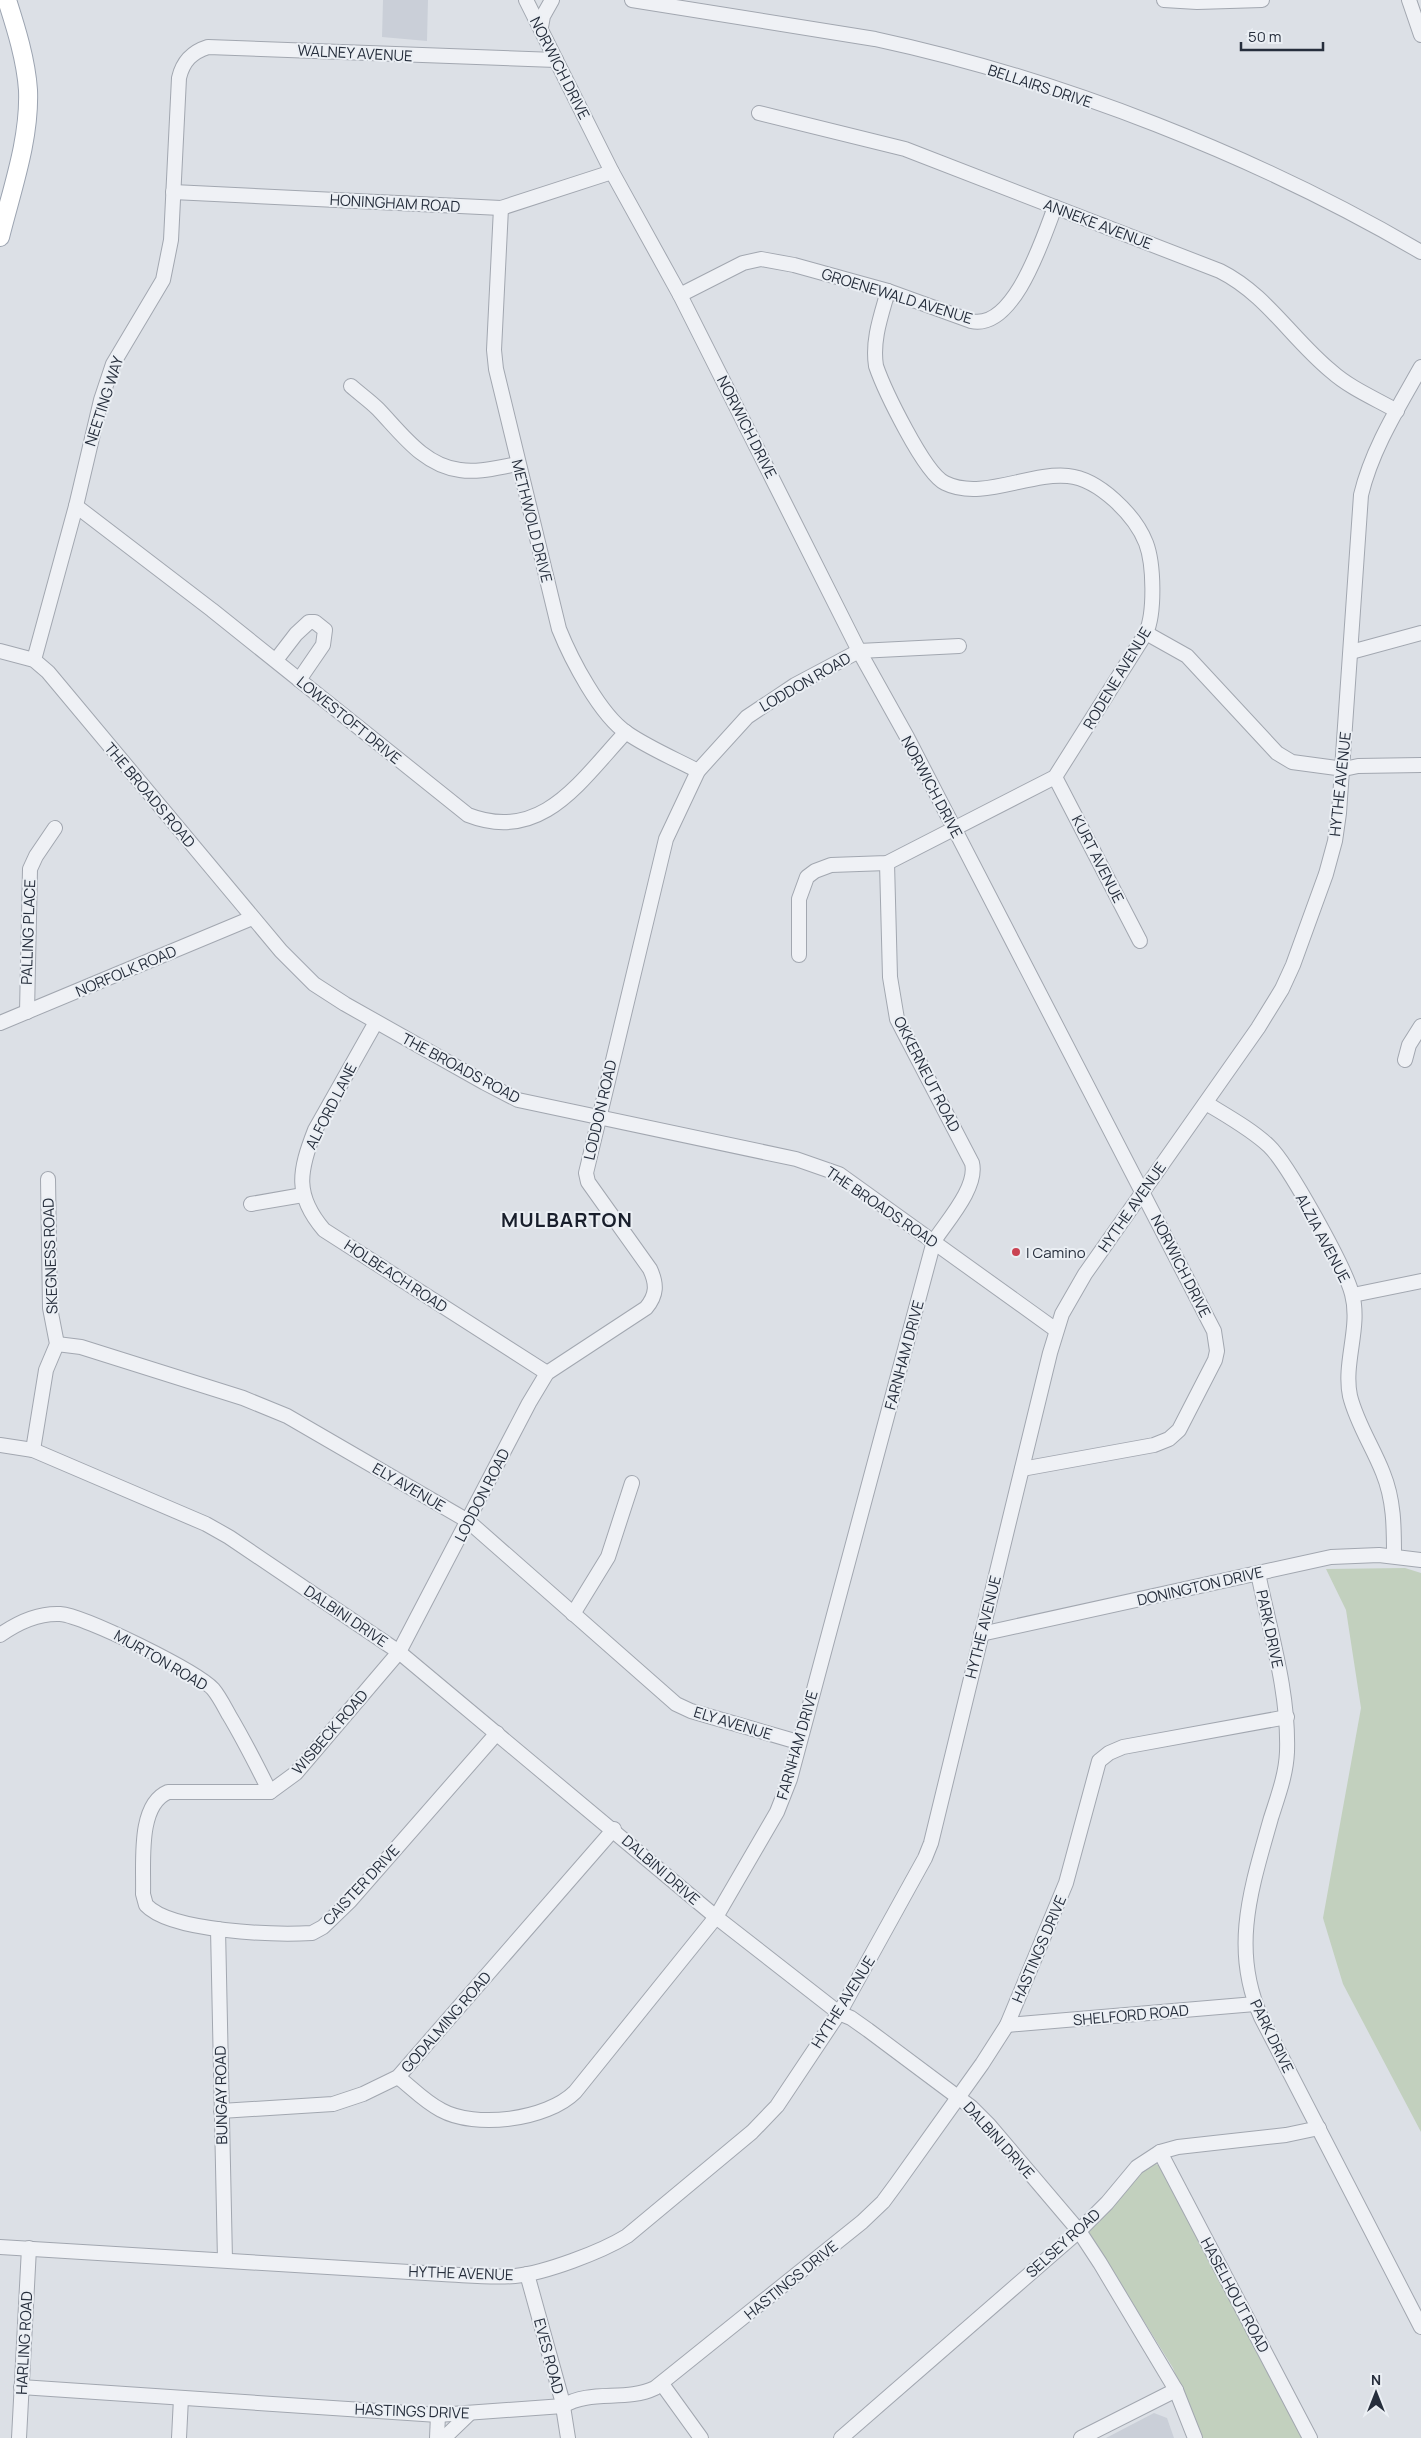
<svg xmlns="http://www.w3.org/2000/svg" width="1421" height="2438" font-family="Manrope,sans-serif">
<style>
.built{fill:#cacfd8}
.green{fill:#c2d0be}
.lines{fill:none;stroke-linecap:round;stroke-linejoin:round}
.minor-casing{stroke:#a2a7b0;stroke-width:16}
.major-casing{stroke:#9ca4b1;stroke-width:20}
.minor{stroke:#eff1f5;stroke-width:14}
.major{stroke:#fff;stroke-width:18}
.poi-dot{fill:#ca4352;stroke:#ebeff4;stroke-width:2}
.labels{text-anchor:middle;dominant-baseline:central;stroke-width:4;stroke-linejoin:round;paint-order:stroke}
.street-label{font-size:15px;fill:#262e3c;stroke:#ebeff4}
.poi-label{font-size:15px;fill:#262e3c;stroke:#ebeff4;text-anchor:start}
.district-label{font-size:20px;font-weight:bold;letter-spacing:1px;fill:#191f2c;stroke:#ebeff4}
</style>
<rect width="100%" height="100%" fill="#dce0e6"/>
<g class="built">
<polygon points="383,0 428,0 427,41 382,37"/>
<polygon points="1154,2413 1167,2418 1174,2438 1106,2438"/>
</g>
<g class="green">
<polygon points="1405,1568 1421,1573 1421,2132 1343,1984 1323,1918 1361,1708 1346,1610 1326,1569"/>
<polygon points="1154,2163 1160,2166 1305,2438 1199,2438 1173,2368 1088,2231 1129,2176"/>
</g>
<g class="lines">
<g class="minor-casing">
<g id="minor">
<polyline points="526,0 612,172 680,295 859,651 907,737 1214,1331 1217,1351 1215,1360 1179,1430 1169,1439 1154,1445 1022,1469"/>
<path d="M632,0L875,39C1061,79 1257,156 1421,252"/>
<polyline points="1164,0 1197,2 1262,0"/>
<polyline points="1409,0 1421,35"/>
<polyline points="541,27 543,16 552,0"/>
<path d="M759,113L905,149L1220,271C1266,294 1292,339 1331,371C1350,388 1374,398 1397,411"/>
<polyline points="173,192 501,208 612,172"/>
<path d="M501,208L494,350L496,369L559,629C571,659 600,715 627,733C649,748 675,759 698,771"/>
<path d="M680,295L743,263L761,259L794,265L888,291L971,321C1014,331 1043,238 1055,207"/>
<path d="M351,386C360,394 370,401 378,409C401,433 424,466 460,470C479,473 499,467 518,464"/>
<path d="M76,506L212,610L468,815C542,844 581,780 626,732"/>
<polyline points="1146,633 1187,656 1277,753 1292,762 1344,769 1358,766 1421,765"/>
<polyline points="0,651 34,660 48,672 281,951 314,984 345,1004 485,1083 518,1100 796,1159 839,1174 1056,1330"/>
<polyline points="1351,652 1421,633"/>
<path d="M34,660L76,506L101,400L113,364L163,280L171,240L179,78C183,61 192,52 208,47L556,60"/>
<polyline points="276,660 296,634 309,622 315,622 325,630 323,645 299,680"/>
<polyline points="1055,777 1140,941"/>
<path d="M799,955V899L807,877L815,871L831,865L887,863L1055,777L1146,633C1155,613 1154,564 1146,543C1135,515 1099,479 1068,476C1030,472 981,501 945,483C924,473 884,389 876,366C872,340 881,316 888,291"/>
<polyline points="27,1012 30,869 36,856 55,828"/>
<path d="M376,1022L315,1130C299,1171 294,1195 324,1230L547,1373"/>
<polyline points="0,1023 252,918"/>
<polyline points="1405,1060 1409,1045 1421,1026"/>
<path d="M1206,1103C1227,1116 1251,1129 1269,1146C1288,1164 1345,1267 1352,1294C1361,1327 1343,1363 1350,1396C1357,1424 1373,1447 1383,1473C1394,1500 1394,1527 1394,1555"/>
<polyline points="251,1204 303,1195"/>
<polyline points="1353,1295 1421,1281"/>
<polyline points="57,1344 81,1347 243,1398 287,1416 468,1521 676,1704 691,1711 798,1742"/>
<polyline points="0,1445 33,1450 206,1524 229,1537 399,1652 716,1917 839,2013 851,2018 868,2030 971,2107 989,2125 1079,2231 1100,2263 1176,2390 1195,2438"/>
<polyline points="33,1450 46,1370 57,1344 50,1308 48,1179"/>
<path d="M1258,1573C1270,1632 1289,1692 1287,1752C1286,1775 1278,1796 1271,1818C1252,1886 1230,1948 1261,2017L1421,2327"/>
<polyline points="573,1614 608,1557 632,1483"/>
<polyline points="981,1634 1331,1557 1379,1555 1421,1560"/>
<path d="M0,1635C17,1623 38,1613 60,1614C85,1616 196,1671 213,1689C219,1696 224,1706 229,1715C244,1740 257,1766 270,1792"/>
<path d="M497,1733L350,1901L323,1927L312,1933C275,1935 171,1932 146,1905L143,1894C144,1864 137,1805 168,1792H270L296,1773L399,1652L529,1403L547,1373L646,1308C657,1295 657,1284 650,1269L588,1182L586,1173L666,839L698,771L747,717L795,685L859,651L959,646"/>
<polyline points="218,1929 225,2260"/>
<polyline points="1007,2025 1255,2004"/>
<path d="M398,2077C412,2088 425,2102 441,2110C475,2129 547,2120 575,2092L716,1917L777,1812L790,1779L934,1241C947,1221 978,1187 972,1163L897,1019L890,977L887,863"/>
<polyline points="221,2111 333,2104 363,2094 398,2077 614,1829"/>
<polyline points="1160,2152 1310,2438"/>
<path d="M0,2247L442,2274C466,2275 491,2278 515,2276C545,2273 601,2252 627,2236L752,2132L777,2106L841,2010L925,1858L931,1843L1050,1353L1062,1314L1085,1274L1258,1028L1282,989L1293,965L1326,874L1335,841L1339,813L1361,495C1372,449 1398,408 1421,367"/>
<polyline points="527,2274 562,2400 568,2438"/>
<polyline points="662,2384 701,2438"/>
<path d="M21,2387L438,2415L563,2406C590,2389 626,2402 655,2388L862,2222L883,2202L897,2183L982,2064L1007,2025L1066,1883L1099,1761L1109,1753L1123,1747L1287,1717"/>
<polyline points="19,2438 29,2248"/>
<polyline points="179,2438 181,2398"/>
<polyline points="437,2438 438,2415"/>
<polyline points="444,2438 469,2414"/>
<polyline points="841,2438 1079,2231 1107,2203 1137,2167 1160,2152 1178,2147 1286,2135 1319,2128"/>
<polyline points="1081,2438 1176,2390"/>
</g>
</g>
<g class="major-casing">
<path id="major" d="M0,237C12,189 30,139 28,90C26,60 16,28 7,0"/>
</g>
<use href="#minor" class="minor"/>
<use href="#major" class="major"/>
</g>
<circle class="poi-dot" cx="1016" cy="1252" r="5"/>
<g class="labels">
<g class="street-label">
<text transform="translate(355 53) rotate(3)">WALNEY AVENUE</text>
<text transform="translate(560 68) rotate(63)">NORWICH DRIVE</text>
<text transform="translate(1040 86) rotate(18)">BELLAIRS DRIVE</text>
<text transform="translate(395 203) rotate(3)">HONINGHAM ROAD</text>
<text transform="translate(1098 224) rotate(21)">ANNEKE AVENUE</text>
<text transform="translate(897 296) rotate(17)">GROENEWALD AVENUE</text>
<text transform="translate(104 401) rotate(-72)">NEETING WAY</text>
<text transform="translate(747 427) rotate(63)">NORWICH DRIVE</text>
<text transform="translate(532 521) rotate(76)">METHWOLD DRIVE</text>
<text transform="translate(1117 678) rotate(-59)">RODENE AVENUE</text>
<text transform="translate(805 682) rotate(-30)">LODDON ROAD</text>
<text transform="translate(349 720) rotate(39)">LOWESTOFT DRIVE</text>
<text transform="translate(1340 784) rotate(-84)">HYTHE AVENUE</text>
<text transform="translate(932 787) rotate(62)">NORWICH DRIVE</text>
<text transform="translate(150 795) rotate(50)">THE BROADS ROAD</text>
<text transform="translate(1098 859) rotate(63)">KURT AVENUE</text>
<text transform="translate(28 932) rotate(-88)">PALLING PLACE</text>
<text transform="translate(126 971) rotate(-23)">NORFOLK ROAD</text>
<text transform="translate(461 1068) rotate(28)">THE BROADS ROAD</text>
<text transform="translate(927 1074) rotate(63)">OKKERNEUT ROAD</text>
<text transform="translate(331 1106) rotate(-63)">ALFORD LANE</text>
<text transform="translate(600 1110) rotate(-77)">LODDON ROAD</text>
<text transform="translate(882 1207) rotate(34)">THE BROADS ROAD</text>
<text transform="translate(1132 1207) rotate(-55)">HYTHE AVENUE</text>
<text transform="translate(1323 1238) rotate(62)">ALZIA AVENUE</text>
<text transform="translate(50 1256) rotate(-92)">SKEGNESS ROAD</text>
<text transform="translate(1181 1266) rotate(63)">NORWICH DRIVE</text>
<text transform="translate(396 1276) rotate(33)">HOLBEACH ROAD</text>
<text transform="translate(904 1355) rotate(-75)">FARNHAM DRIVE</text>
<text transform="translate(409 1487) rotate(30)">ELY AVENUE</text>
<text transform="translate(482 1495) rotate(-63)">LODDON ROAD</text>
<text transform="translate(1200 1586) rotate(-13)">DONINGTON DRIVE</text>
<text transform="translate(346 1616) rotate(34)">DALBINI DRIVE</text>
<text transform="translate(983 1627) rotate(-76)">HYTHE AVENUE</text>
<text transform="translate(1270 1629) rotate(78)">PARK DRIVE</text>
<text transform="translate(161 1660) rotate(30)">MURTON ROAD</text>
<text transform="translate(733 1723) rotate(17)">ELY AVENUE</text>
<text transform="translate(330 1732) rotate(-49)">WISBECK ROAD</text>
<text transform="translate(797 1745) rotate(-74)">FARNHAM DRIVE</text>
<text transform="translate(661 1870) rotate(41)">DALBINI DRIVE</text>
<text transform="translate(361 1885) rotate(-47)">CAISTER DRIVE</text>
<text transform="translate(1039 1949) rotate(-67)">HASTINGS DRIVE</text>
<text transform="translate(843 2002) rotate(-58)">HYTHE AVENUE</text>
<text transform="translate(1131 2015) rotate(-5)">SHELFORD ROAD</text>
<text transform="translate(446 2022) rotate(-49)">GODALMING ROAD</text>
<text transform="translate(1272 2036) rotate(64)">PARK DRIVE</text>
<text transform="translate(221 2095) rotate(-91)">BUNGAY ROAD</text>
<text transform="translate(999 2140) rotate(48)">DALBINI DRIVE</text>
<text transform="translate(1063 2243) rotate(-42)">SELSEY ROAD</text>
<text transform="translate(461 2273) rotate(2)">HYTHE AVENUE</text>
<text transform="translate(791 2280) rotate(-39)">HASTINGS DRIVE</text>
<text transform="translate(1235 2295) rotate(62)">HASELHOUT ROAD</text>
<text transform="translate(24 2343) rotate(-87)">HARLING ROAD</text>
<text transform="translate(549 2356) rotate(75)">EVES ROAD</text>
<text transform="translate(412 2411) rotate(2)">HASTINGS DRIVE</text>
</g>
<g class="poi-label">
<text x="1026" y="1252">I Camino</text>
</g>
<g class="district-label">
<text x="567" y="1219">MULBARTON</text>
</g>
</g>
<g transform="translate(1376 2393)" stroke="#ebeff4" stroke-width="4" paint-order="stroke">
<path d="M0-4L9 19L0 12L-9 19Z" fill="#262e3c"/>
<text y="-8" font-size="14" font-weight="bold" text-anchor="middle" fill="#262e3c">N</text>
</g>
<path d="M1241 42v8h82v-8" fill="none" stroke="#262e3c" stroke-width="2.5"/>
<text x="1248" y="42" font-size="15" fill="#262e3c" stroke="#ebeff4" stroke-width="4" paint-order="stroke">50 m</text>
</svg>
